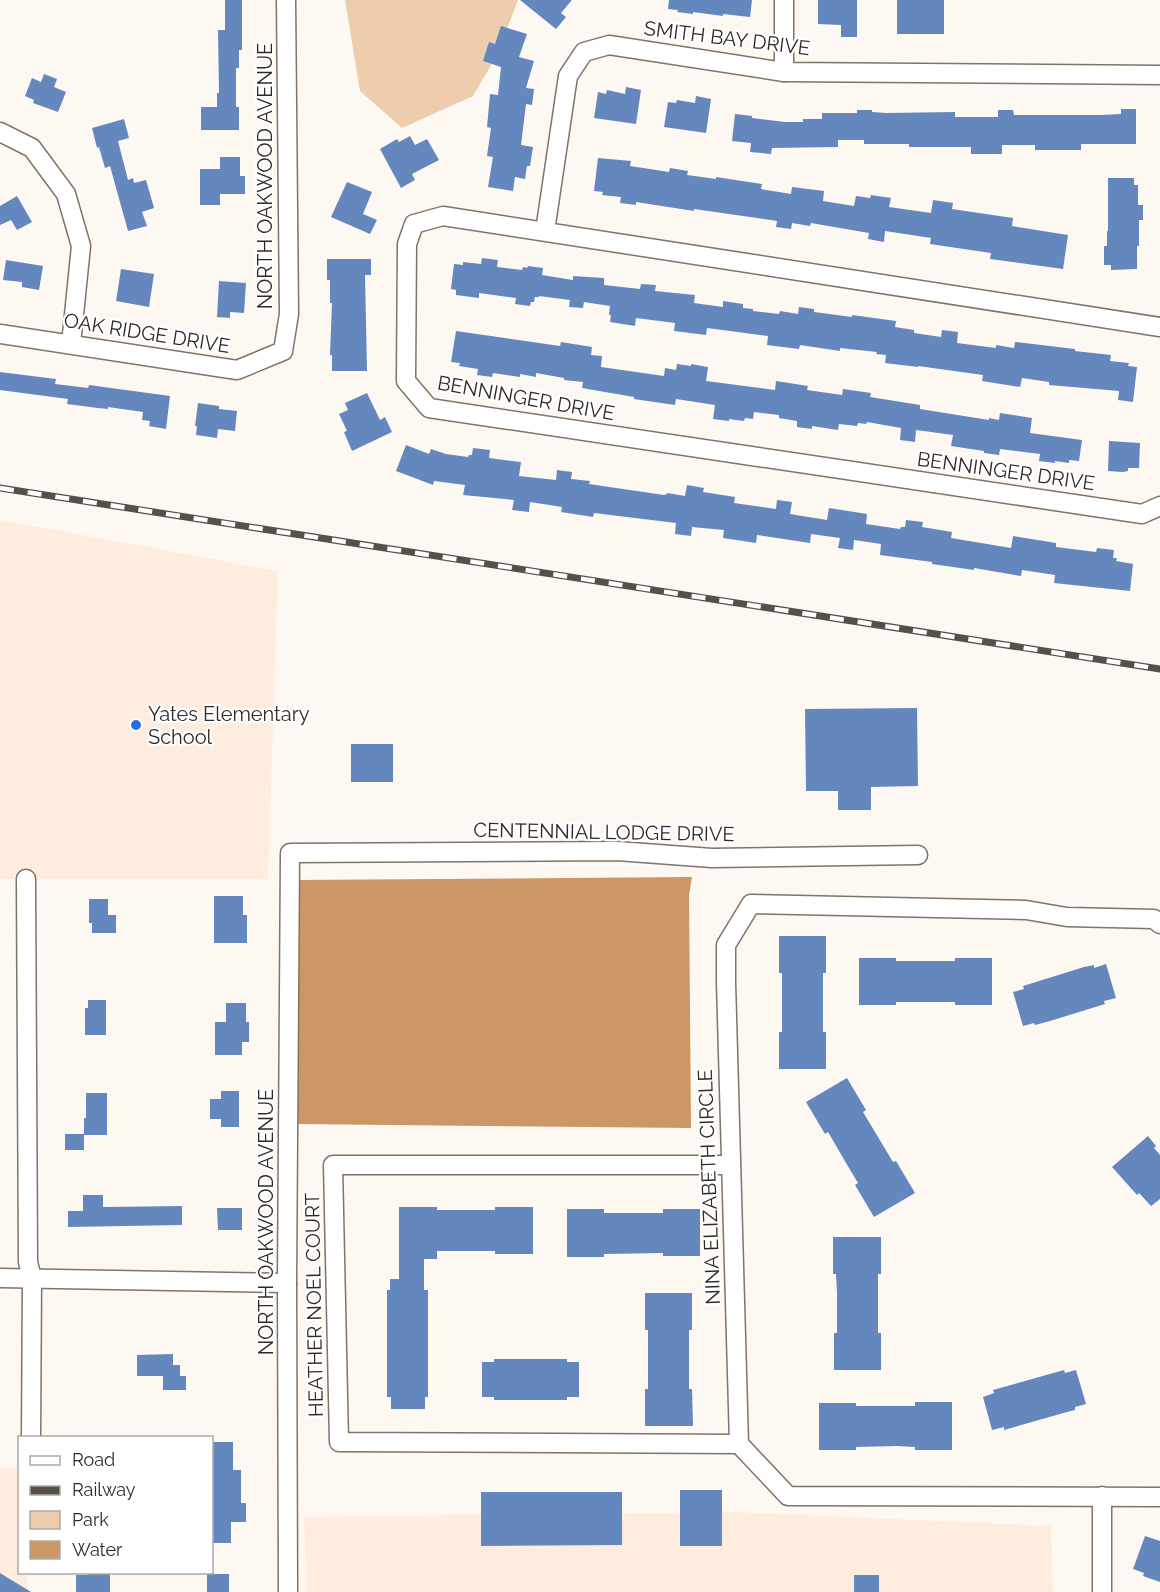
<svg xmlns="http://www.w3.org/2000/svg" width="1160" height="1592" font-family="Raleway,sans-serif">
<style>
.built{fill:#feecde}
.green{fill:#eeccae}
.water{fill:#cc9665}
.building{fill:#6487bd}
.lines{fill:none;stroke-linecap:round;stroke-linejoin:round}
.minor-casing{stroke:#807367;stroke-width:21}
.minor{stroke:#fff;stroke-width:18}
.rail-casing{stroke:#56504b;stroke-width:7}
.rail{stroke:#fff;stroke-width:4.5;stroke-dasharray:14;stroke-linecap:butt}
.poi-dot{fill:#296eda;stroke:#fff;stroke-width:2}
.labels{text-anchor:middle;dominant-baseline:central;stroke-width:4.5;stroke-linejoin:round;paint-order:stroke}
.street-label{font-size:20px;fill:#2f2a25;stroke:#fff}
.poi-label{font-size:20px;fill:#2f2a25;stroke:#fff;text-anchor:start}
</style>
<rect width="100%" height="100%" fill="#fef8f3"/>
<g class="built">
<polygon points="0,520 278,571 268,879 0,879"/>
<polygon points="0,1468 19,1468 20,1572 27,1573 28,1592 0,1592"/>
<polygon points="734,1512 1051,1526 1053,1592 307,1592 304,1517"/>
</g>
<polygon class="green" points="345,0 518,0 497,55 473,96 402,128 360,91"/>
<polygon class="water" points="692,877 689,895 691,1128 297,1124 299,880"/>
<g class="building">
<polygon points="225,0 242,0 242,50 239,50 239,68 236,68 236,107 239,107 239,130 201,130 201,107 217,107 217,93 219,93 218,30 225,30"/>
<polygon points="520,0 572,0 561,13 566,17 556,29"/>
<polygon points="669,0 752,0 750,17 723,14 723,16 693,12 693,14 677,12 678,10 668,9"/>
<polygon points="818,0 857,0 857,37 841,37 841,25 818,24"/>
<rect x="897" y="0" width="47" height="34"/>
<polygon points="501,26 527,34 519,57 534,61 526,88 534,89 532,105 526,104 521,145 533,147 530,166 527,166 525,179 515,177 513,191 488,187 493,157 487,156 491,128 487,127 490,94 498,95 501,67 483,61 489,42 495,44"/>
<polygon points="44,74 57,79 54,87 66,92 58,112 33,103 34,100 25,96 32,78 41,82"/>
<polygon points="626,87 641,90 636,124 594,118 598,92 606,94 607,90 625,94"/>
<polygon points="696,96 711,99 706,133 664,127 668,102 676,103 677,100 695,103"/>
<polygon points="1121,109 1136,109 1136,144 1081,144 1081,150 1035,150 1035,145 1002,145 1002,154 971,154 971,147 909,147 909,144 864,144 864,140 838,140 838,147 772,148 771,154 750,152 751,143 732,141 735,114 752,116 752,118 785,122 803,122 803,119 822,119 822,113 857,113 857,110 872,110 872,112 886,113 955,112 955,117 998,117 998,110 1013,110 1014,115 1101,115 1121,114"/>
<polygon points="124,119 129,138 118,141 128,180 133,178 134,183 146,180 154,208 142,212 147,226 128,231 110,166 105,168 99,147 97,148 92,128"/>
<polygon points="410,136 415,145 427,139 439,160 412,174 415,180 401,188 380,149 397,139 399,142"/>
<polygon points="220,157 240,157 240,176 245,176 245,194 220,194 220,205 200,205 200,169 220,169"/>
<polygon points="598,158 631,161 630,166 669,172 670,168 688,171 687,175 716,179 716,177 762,184 761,189 791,194 792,187 824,191 823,201 854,206 856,196 870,198 871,195 891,198 889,207 931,213 933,200 953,203 952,209 1013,218 1012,226 1068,235 1063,269 990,259 991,253 930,244 931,238 885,231 884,242 868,239 869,233 811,223 810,226 792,223 791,229 776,227 777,221 694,209 694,211 636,202 636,205 620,203 621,197 602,195 603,192 594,191"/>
<polygon points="1108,178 1134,178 1134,185 1138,185 1138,205 1143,205 1143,220 1139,220 1139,246 1137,246 1137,269 1111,270 1111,265 1104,265 1104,246 1107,246 1107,231 1108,231"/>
<polygon points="347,182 372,192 363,214 377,220 370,234 331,217"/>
<polygon points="17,196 32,222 17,230 11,220 0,225 0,206"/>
<polygon points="482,258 498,260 497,267 522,270 523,267 527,268 528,266 543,268 542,275 573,280 573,276 604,278 604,285 640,289 641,284 656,285 655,291 695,295 694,303 723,307 723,301 743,304 743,308 753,309 753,311 779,314 780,311 798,314 799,307 814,309 814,312 852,317 852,315 896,321 895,327 914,330 914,333 941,337 942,330 958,332 957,343 996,348 996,345 1014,348 1015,342 1075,349 1075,351 1111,355 1110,361 1129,363 1128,366 1137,367 1133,402 1118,400 1119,391 1049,385 1049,382 1022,378 1020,387 982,381 983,375 918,366 918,367 885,363 886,355 876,354 877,352 840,348 840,351 800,345 799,349 767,345 768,336 707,328 706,335 674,331 675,323 636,318 635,326 610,322 611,315 609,315 610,306 584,302 583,308 569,307 570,300 539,296 539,297 535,297 534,302 531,302 530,306 515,304 516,298 479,293 479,298 456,295 456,290 451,289 454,264 463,265 463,262 481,264"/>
<polygon points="327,259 371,259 371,275 365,275 367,371 332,371 332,355 330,355 332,303 330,303 330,280 327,280"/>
<polygon points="6,260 43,266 39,290 22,287 22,282 3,280"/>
<polygon points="121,269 154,274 149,307 116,301"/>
<polygon points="219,281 246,283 244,313 230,312 230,318 217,317"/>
<polygon points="456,331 560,346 561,342 592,347 591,355 602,356 601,367 664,376 665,368 676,370 677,364 691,366 691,364 708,367 706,381 775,390 776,381 808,386 807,390 842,395 843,389 871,393 870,397 920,405 920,409 989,420 989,418 999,420 1000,413 1032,418 1030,433 1082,440 1079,461 1069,460 1069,463 1055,461 1055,463 1039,461 1040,454 1000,449 999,455 984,453 984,451 951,446 953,435 916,430 915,442 900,440 901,428 867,422 866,424 858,423 857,426 839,424 838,430 812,426 812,429 797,427 797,421 779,418 779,415 754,412 753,419 745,418 744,421 729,419 729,421 713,419 715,405 676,399 675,405 634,399 634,397 582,388 583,382 564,380 564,378 536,373 536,377 520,374 520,377 493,373 492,377 477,375 478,369 459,366 460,363 451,362"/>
<polygon points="0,372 56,379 55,384 88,388 89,385 170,396 166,429 149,426 150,421 142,420 143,412 108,407 108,409 98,408 67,404 68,399 0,390"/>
<polygon points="367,393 380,420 385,417 392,432 352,451 344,432 347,431 339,414 348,410 345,403"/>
<polygon points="198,403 219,406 219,409 237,411 235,431 218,429 217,438 196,435 197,426 195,426"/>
<polygon points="1109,441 1140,443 1139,468 1128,468 1128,471 1123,472 1108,471"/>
<polygon points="406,445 429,454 431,449 446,454 468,457 469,455 472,455 473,448 490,450 489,458 521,462 519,476 556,480 557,470 572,472 571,479 590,481 589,484 664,495 667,494 667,493 685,496 687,485 704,488 703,492 735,497 734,503 776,509 777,500 792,502 790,514 827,520 829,508 867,514 866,524 900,529 901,527 905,527 906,520 923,522 922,527 952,532 951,538 1011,548 1013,536 1056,543 1056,547 1096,552 1097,548 1114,550 1113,558 1117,558 1116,561 1133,564 1130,591 1054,583 1055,575 1022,570 1021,576 974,568 974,570 932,564 932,562 880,555 881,544 854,540 853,550 838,548 840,538 811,534 810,543 757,535 756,543 723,538 724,530 692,527 691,536 675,534 676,523 594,513 593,517 561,512 562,507 530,502 529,512 512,510 514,500 463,495 465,485 434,481 433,485 396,471"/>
<polygon points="917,708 918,786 871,787 871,810 838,810 838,791 806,791 805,709"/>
<rect x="351" y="744" width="42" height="38"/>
<polygon points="214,896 243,896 243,915 247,915 247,943 214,943"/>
<polygon points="89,899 108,899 108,915 116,915 116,933 92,933 92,923 89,923"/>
<polygon points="779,936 826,936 826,973 823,973 823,1032 826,1032 826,1069 779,1069 779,1032 782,1032 782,973 779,973"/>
<polygon points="859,958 896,958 896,961 955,961 955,958 992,958 992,1005 955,1005 955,1002 896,1002 896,1005 859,1005"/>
<polygon points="1106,964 1116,998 1104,1001 1105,1004 1050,1021 1035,1025 1034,1023 1023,1026 1013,992 1024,989 1023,986 1084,967 1094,965 1094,968"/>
<polygon points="88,1000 106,1000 106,1035 85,1035 85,1008 88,1008"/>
<polygon points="226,1003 246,1003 246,1022 249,1022 249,1042 242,1042 242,1055 215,1055 215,1022 226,1022"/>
<polygon points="847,1078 866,1110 863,1112 893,1162 896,1161 915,1193 874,1217 855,1185 858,1183 849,1168 828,1132 825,1134 806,1102"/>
<polygon points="221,1091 239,1091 239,1127 221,1127 221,1119 210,1119 210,1099 221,1099"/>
<polygon points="86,1093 107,1093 107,1135 84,1135 84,1118 86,1118"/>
<rect x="65" y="1134" width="19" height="16"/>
<polygon points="1148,1136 1156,1146 1154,1148 1160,1155 1160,1199 1151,1206 1139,1193 1137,1195 1112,1167"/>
<polygon points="83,1195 103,1195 103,1207 182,1206 182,1225 68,1227 68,1211 83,1211"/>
<polygon points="399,1207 437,1207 437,1210 495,1210 495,1207 533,1207 533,1254 495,1254 495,1251 437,1251 437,1259 424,1259 424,1290 428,1290 428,1397 425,1397 425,1409 391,1409 391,1397 387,1397 387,1290 390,1290 390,1279 399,1279"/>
<polygon points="217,1208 242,1208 242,1230 218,1230"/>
<polygon points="567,1209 604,1209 604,1213 663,1213 663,1209 700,1209 700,1256 663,1256 663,1253 604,1254 604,1257 567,1257"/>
<polygon points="833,1237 881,1237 881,1274 878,1274 878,1333 881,1333 881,1370 834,1370 834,1333 837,1333 837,1292 836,1274 833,1274"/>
<polygon points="645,1293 692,1293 692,1330 689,1330 689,1389 692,1389 693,1426 645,1426 645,1389 648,1389 648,1330 645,1330"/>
<polygon points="173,1354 173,1365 180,1365 180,1376 186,1376 186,1390 163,1390 163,1376 137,1376 137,1355"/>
<polygon points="494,1359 567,1359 567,1362 579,1362 579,1397 567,1397 567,1400 494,1400 494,1397 482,1397 482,1362 494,1362"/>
<polygon points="1064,1370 1065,1373 1076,1370 1086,1404 1075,1407 1075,1410 1067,1412 1004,1430 1004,1427 992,1430 983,1397 994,1393 993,1390"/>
<polygon points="915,1402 952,1402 952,1450 915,1450 915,1447 897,1446 856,1447 856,1450 819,1450 819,1403 856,1403 856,1406 915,1406"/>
<polygon points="212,1442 233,1442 233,1470 241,1470 241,1503 246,1503 246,1522 231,1522 231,1543 212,1543"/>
<rect x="680" y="1490" width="42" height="56"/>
<polygon points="481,1492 622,1492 622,1545 481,1546"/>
<polygon points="1145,1536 1160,1541 1160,1582 1143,1576 1144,1573 1133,1569"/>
<polygon points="87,1572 110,1572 110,1592 76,1592 76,1575 87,1575"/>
<polygon points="0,1573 31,1592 0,1592"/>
<rect x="207" y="1574" width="22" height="18"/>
<rect x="854" y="1575" width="25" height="17"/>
</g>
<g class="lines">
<g class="minor-casing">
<g id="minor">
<polyline points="784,72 784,0"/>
<polyline points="0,132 32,148 66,194 81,246 71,344"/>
<polyline points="545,231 568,76 584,52 609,45 784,72 1160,75"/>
<polyline points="1160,327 443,216 414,224 407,244 406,381 429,408 1142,514 1160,506"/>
<polyline points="0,334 237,370 283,351 289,314 286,0"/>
<polyline points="26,879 28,1262 32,1278 31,1438"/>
<polyline points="1160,924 1154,919 1067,917 1026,910 751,904 726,945 726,982 739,1444 788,1496 1160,1497"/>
<polyline points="730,1165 333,1165 339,1442 739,1444"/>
<polyline points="0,1278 287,1283"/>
<polyline points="1102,1496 1102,1592"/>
<polyline points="288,1592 287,1283 290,853 617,851 712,858 918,855"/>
</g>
</g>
<use href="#minor" class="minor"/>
<g class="rail-casing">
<polyline id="rail" points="0,488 1160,669"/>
</g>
<use href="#rail" class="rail"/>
</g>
<circle class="poi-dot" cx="136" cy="725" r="6"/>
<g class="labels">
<g class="street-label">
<text transform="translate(727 38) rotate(7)">SMITH BAY DRIVE</text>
<text transform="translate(265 176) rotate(-90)">NORTH OAKWOOD AVENUE</text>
<text transform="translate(147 333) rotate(9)">OAK RIDGE DRIVE</text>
<text transform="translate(526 398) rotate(10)">BENNINGER DRIVE</text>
<text transform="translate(1006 471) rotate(8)">BENNINGER DRIVE</text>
<text transform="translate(604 832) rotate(1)">CENTENNIAL LODGE DRIVE</text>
<text transform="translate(709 1187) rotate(-92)">NINA ELIZABETH CIRCLE</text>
<text transform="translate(266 1222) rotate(-90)">NORTH OAKWOOD AVENUE</text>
<text transform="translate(314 1305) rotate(-91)">HEATHER NOEL COURT</text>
</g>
<g class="poi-label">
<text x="148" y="714">Yates Elementary<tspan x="148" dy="23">School</tspan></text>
</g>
</g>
<rect x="18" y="1436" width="195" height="138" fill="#ffffff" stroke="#acaaa8" stroke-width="1.5"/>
<rect x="30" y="1456" width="30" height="9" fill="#ffffff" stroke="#acaaa8" stroke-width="1.5"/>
<text x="72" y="1466" font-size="18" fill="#2f2a25">Road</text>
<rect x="30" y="1486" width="30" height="9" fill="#56504b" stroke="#acaaa8" stroke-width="1.5"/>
<text x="72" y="1496" font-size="18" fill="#2f2a25">Railway</text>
<rect x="30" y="1511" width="30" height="18" fill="#eeccae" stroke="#acaaa8" stroke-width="1.5"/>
<text x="72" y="1526" font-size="18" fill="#2f2a25">Park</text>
<rect x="30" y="1541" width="30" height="18" fill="#cc9665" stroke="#acaaa8" stroke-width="1.5"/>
<text x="72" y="1556" font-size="18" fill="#2f2a25">Water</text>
</svg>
